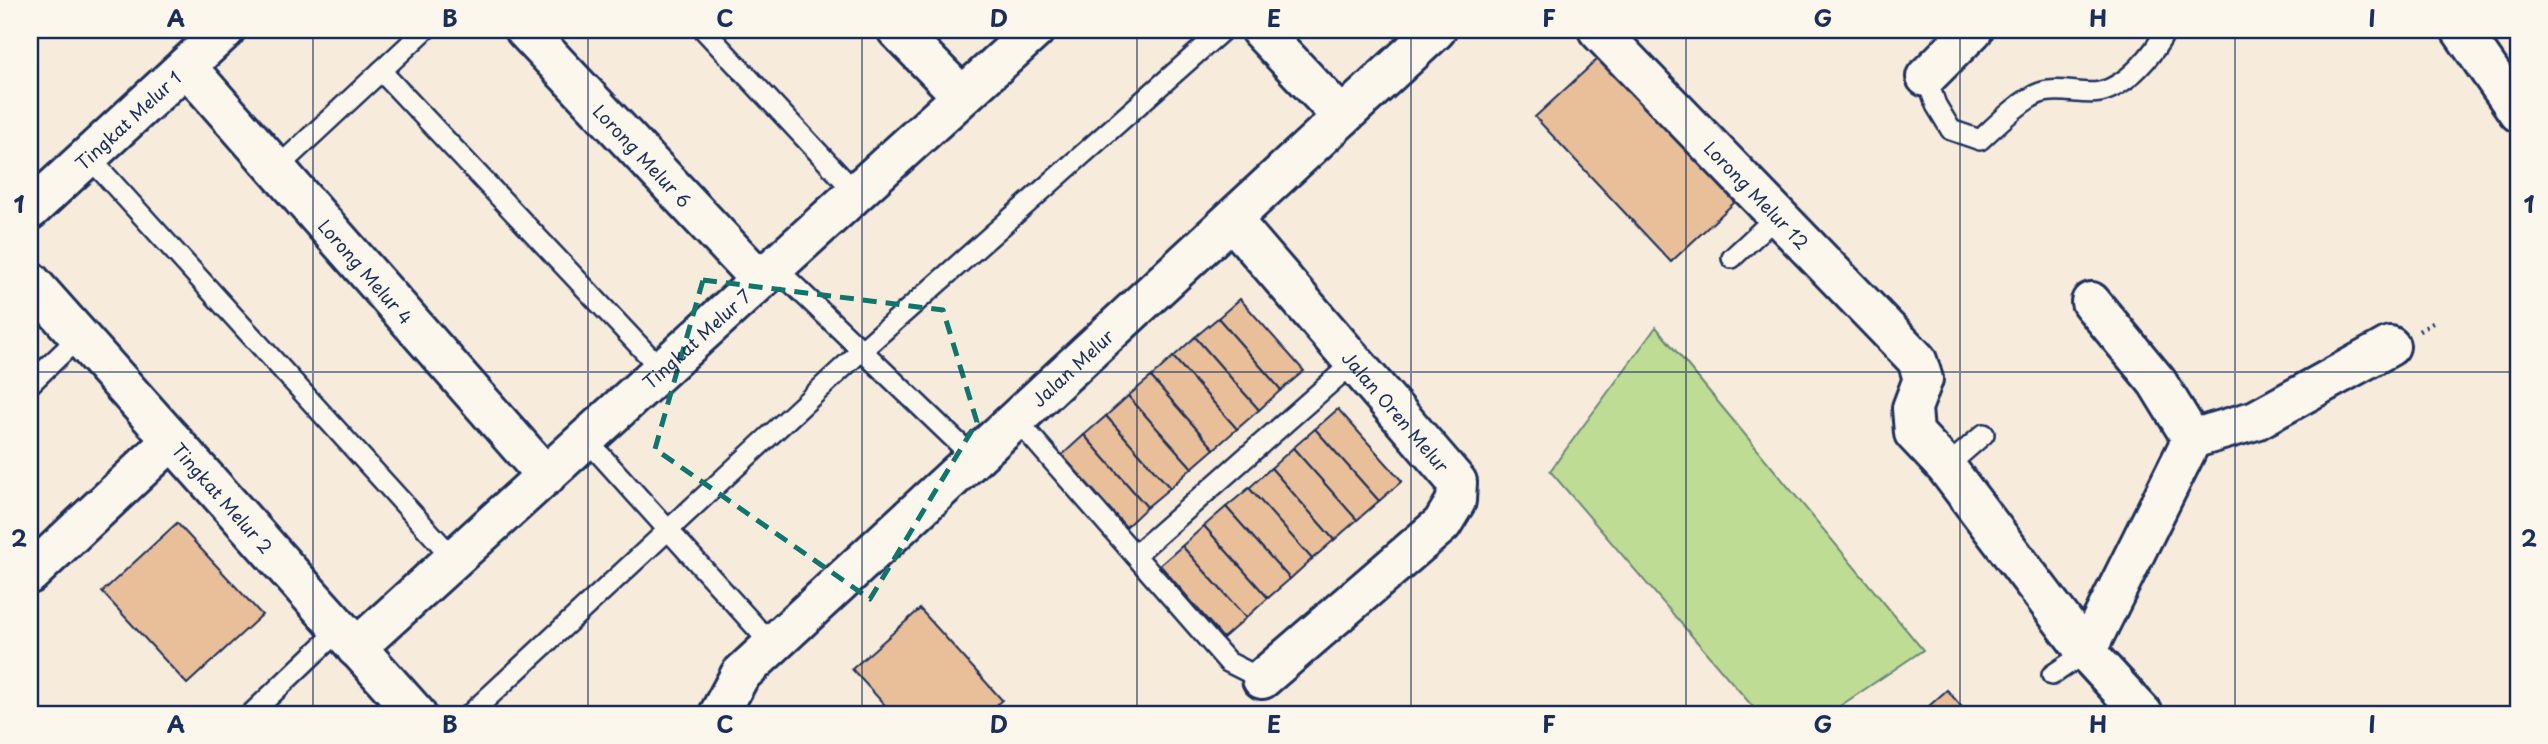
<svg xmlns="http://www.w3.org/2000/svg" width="2548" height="744" font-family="'Playpen Sans',sans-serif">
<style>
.green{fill:#bedc94;stroke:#6c8679;stroke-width:2}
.building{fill:#e8bf98;stroke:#1b2f5e;stroke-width:2}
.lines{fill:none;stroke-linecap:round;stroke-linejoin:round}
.service-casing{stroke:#1b2f5e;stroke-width:24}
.minor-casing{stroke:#1b2f5e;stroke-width:44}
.path{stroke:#1b2f5e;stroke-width:4.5;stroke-dasharray:2 5;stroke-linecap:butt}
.service{stroke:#fbf7ec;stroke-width:19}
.minor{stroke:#fbf7ec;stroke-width:38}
.marked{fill:none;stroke:#0f766e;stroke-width:5;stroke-dasharray:14 9;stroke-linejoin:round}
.grid{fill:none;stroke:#1b2f5e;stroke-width:2;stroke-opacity:0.55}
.labels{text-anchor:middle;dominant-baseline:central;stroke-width:6;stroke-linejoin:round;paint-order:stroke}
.street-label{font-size:18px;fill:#1b2f5e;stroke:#fbf7ec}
.neatline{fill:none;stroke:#1b2f5e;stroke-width:2.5}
.grid-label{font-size:23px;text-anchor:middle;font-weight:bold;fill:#1b2f5e}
</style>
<rect width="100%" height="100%" fill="#f7ecdb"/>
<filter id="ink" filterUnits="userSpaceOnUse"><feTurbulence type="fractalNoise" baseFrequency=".0143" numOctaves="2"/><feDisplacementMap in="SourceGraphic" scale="14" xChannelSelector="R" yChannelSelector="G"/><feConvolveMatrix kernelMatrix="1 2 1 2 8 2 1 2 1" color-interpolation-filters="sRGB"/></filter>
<g filter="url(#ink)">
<polygon class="green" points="1656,327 1923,650 1828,714 1759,714 1550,471"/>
<g class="building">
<polygon points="1599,58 1735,202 1671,262 1535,117"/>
<polygon points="1240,299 1304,371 1281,390 1218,318"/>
<polygon points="1218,318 1281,390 1259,410 1195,337"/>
<polygon points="1195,337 1259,410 1237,429 1173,357"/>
<polygon points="1173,357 1237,429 1214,449 1151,377"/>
<polygon points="1151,377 1214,449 1192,468 1128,396"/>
<polygon points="1128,396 1192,468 1170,488 1106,416"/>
<polygon points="1338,409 1402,481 1379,501 1315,429"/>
<polygon points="1106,416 1170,488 1147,507 1084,435"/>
<polygon points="1315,429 1379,501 1357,520 1293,448"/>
<polygon points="1084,435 1147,507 1126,527 1062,455"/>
<polygon points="1293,448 1357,520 1334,540 1271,468"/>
<polygon points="1271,468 1334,540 1312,559 1249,488"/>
<polygon points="1249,488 1312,559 1290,579 1226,507"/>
<polygon points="1226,507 1290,579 1268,598 1204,526"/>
<polygon points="177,523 262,615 187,684 102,592"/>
<polygon points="1204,526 1268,598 1246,618 1182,546"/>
<polygon points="1182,546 1246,618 1223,638 1160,565"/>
<polygon points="920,609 1002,700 986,714 893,714 852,669"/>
<polygon points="1947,690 1968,714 1920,714"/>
</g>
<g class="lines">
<g class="service-casing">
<g id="service">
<polyline points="704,30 856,193"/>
<polyline points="381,71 662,370"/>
<path d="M1926,77L1936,105L1951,130L1980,140C1994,127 2022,99 2040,93C2059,86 2083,96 2100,92C2127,86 2155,53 2166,30"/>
<polyline points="88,156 454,559"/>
<polyline points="276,169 425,30"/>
<polyline points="1732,258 1777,216"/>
<polyline points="775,267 974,458"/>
<polyline points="30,384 79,337"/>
<polyline points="1016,419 1228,662 1262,679"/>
<polyline points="586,439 772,645"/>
<polyline points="1946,467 1984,434"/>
<polyline points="1135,555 1354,362"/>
<polyline points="2052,675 2086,652"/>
<polyline points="251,714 340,629"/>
<polyline points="470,714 862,350 1223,30"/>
</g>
</g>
<g class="minor-casing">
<g id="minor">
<path id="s1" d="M525,30L760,280"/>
<polyline points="897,30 962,96"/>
<polyline points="1260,30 1342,117"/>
<path id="s2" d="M1598,30L1917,360L1923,379L1912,408L1914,433L1946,467L2086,652L2143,714"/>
<polyline points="2461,30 2518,112"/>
<path id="s3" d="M186,66L546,476"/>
<polyline points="1926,77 1973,30"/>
<path id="s4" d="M30,210L225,30"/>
<path id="s5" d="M1232,220L1457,482L1456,501L1442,524L1262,679"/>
<path id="s6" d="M30,281L416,714"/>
<polyline points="2091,302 2157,382 2192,439"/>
<polyline points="30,574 172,440"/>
<path id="s7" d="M356,648L1035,30"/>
<polyline points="2086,652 2192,439 2256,420 2390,346"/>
<path id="s8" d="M719,714L740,675L1436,30"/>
</g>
</g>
<polyline class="path" points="2419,331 2436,321"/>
<use href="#service" class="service"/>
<use href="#minor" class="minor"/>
</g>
</g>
<path class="marked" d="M703,280L943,310L977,422L870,599L655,449Z"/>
<path class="grid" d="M313,30V714M588,30V714M862,30V714M1137,30V714M1411,30V714M1686,30V714M1960,30V714M2235,30V714M30,372H2518"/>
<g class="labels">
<g class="street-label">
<text stroke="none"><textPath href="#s4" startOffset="133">Tingkat Melur 1</textPath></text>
<text stroke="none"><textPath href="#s1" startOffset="172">Lorong Melur 6</textPath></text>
<text stroke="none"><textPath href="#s2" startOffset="229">Lorong Melur 12</textPath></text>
<text stroke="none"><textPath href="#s3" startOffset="273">Lorong Melur 4</textPath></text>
<text stroke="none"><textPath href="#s7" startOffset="460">Tingkat Melur 7</textPath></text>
<text stroke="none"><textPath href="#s8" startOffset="497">Jalan Melur</textPath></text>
<text stroke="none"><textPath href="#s5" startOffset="252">Jalan Oren Melur</textPath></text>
<text stroke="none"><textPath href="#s6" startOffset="290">Tingkat Melur 2</textPath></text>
</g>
</g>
<rect width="2548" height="744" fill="none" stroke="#fbf7ec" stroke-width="77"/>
<rect x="38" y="38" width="2472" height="668" class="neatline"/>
<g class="grid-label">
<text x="176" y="27">A</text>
<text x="450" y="27">B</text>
<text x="725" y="27">C</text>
<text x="999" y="27">D</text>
<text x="1274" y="27">E</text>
<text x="1549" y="27">F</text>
<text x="1823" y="27">G</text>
<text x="2098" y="27">H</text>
<text x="2372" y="27">I</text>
<text x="19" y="213">1</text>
<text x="2529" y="213">1</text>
<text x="19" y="547">2</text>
<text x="2529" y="547">2</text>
<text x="176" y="733">A</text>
<text x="450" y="733">B</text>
<text x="725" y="733">C</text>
<text x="999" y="733">D</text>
<text x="1274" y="733">E</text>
<text x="1549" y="733">F</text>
<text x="1823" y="733">G</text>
<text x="2098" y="733">H</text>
<text x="2372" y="733">I</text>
</g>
</svg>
